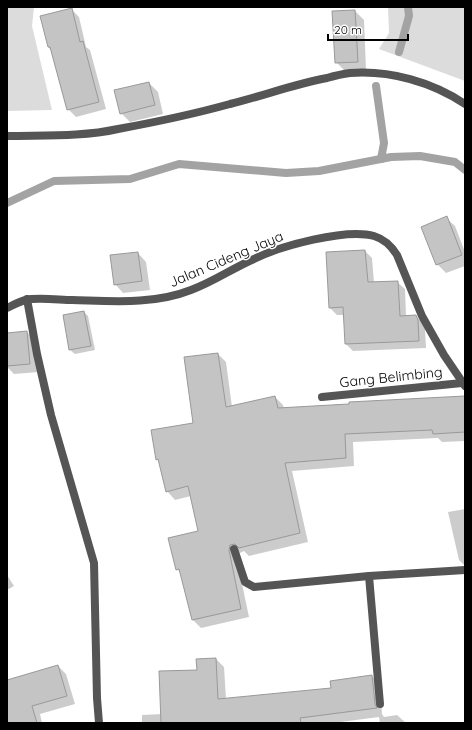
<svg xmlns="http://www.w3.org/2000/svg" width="472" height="730" font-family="Quicksand,sans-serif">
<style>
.green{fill:#dcdcdc}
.shadow{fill:#0003}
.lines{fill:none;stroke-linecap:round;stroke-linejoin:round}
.stream{stroke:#a3a3a3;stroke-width:8}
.building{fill:#c4c4c4;stroke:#999}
.minor{stroke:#555;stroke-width:8}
.labels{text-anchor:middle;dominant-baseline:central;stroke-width:3;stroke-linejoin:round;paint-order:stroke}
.street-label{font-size:14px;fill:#000;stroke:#fff}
</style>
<rect width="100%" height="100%" fill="#fff"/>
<g class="green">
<polygon points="7,7 34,7 32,26 52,110 7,111"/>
<polygon points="388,7 465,7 465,81 379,49 389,33"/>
</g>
<g class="shadow">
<polygon points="71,9 79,17 86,47 90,50 106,109 76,117 68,109 52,51 48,47"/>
<polygon points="355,11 364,20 366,70 345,71 336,62"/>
<polygon points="149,83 158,92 163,114 130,122 121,113"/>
<polygon points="446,218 455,226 465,252 465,266 446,273 437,264"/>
<polygon points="365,251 372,258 374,283 397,282 405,289 406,316 415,316 423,323 425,329 426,348 353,351 346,344 344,315 337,315 330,308"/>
<polygon points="138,253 146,262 150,290 123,293 115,284"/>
<polygon points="84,312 88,316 95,350 75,354 70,350"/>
<polygon points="27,332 36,341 39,372 14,374 7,367 7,334"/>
<polygon points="218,354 226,362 232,407 275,397 283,405 284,409 465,397 465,441 442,442 438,438 353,442 354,466 292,471 308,542 249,556 244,551 238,554 237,560 249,617 201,628 193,620 182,574 177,569 199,532 191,496 175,500 167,491 159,462 157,459 194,424"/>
<polygon points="465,509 465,566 459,560 448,512"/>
<polygon points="7,575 14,586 7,590"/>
<polygon points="216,659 224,667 226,699 332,689 372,676 380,685 382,714 384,717 397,715 406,723 380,723 379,717 333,723 142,723 142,715 162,714 198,671"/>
<polygon points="58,666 66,674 75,704 40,714 42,723 7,723 7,681"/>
</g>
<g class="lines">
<g class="stream">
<polyline points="399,52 409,16 408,7"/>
<polyline points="376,86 384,143 381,159"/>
<polyline points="7,203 54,181 130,179 179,164 286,173 319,171 391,157 420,156 455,162 465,170"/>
</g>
</g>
<g class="building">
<polygon points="72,8 80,42 83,41 99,102 67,110 50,47 48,47 40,16"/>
<polygon points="355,10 358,62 335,63 332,11"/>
<polygon points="149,82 155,105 120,114 114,90"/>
<polygon points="447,216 462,255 436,265 421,227"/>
<polygon points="365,250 368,282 398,281 400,316 416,315 418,320 419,341 345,344 343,307 329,308 326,252"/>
<polygon points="138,252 142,281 114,285 110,255"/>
<polygon points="84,311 91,346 69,350 63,315"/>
<polygon points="27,331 30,364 7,366 7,333"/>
<polygon points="218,353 226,407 275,396 278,408 349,404 349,402 465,396 465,432 433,434 432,430 345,434 346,458 285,463 300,533 239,548 235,544 230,545 229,550 241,609 192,620 179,569 176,570 168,538 198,531 188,486 166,492 158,459 156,460 151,430 193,423 184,357"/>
<polygon points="216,658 218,699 331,688 330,681 372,675 375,704 377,708 300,718 301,723 161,723 159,671 197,670 196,659"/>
<polygon points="58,665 67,696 32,706 37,723 7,723 7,680"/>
</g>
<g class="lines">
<g class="minor">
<path d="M7,136C44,135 82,137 118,129C156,122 194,114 230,104C263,96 294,84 327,78C334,76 342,74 350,73C390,70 432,82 465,104"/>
<polyline points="27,299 37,354 51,415 94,563 97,698 99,723"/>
<path d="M7,308C13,305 20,301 26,300C36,297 61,300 72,300C111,301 153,305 191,290C213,282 233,268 254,259C280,246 346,228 374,236C384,239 392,247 397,255L422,316L444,355L465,386"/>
<polyline points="322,397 462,383"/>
<polyline points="234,549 245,582 254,587 369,576"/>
<polyline points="380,704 369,576 465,570"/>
</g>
</g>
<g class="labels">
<g class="street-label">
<text transform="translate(226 259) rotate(-23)">Jalan Cideng Jaya</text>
<text transform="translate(391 377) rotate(-6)">Gang Belimbing</text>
</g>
</g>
<rect width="472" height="730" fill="none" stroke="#000000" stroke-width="16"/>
<path d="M328 34v6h80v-6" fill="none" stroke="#000000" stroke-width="2"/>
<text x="334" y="34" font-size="12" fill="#000000" stroke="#ffffff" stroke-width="3" paint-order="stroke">20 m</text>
</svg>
